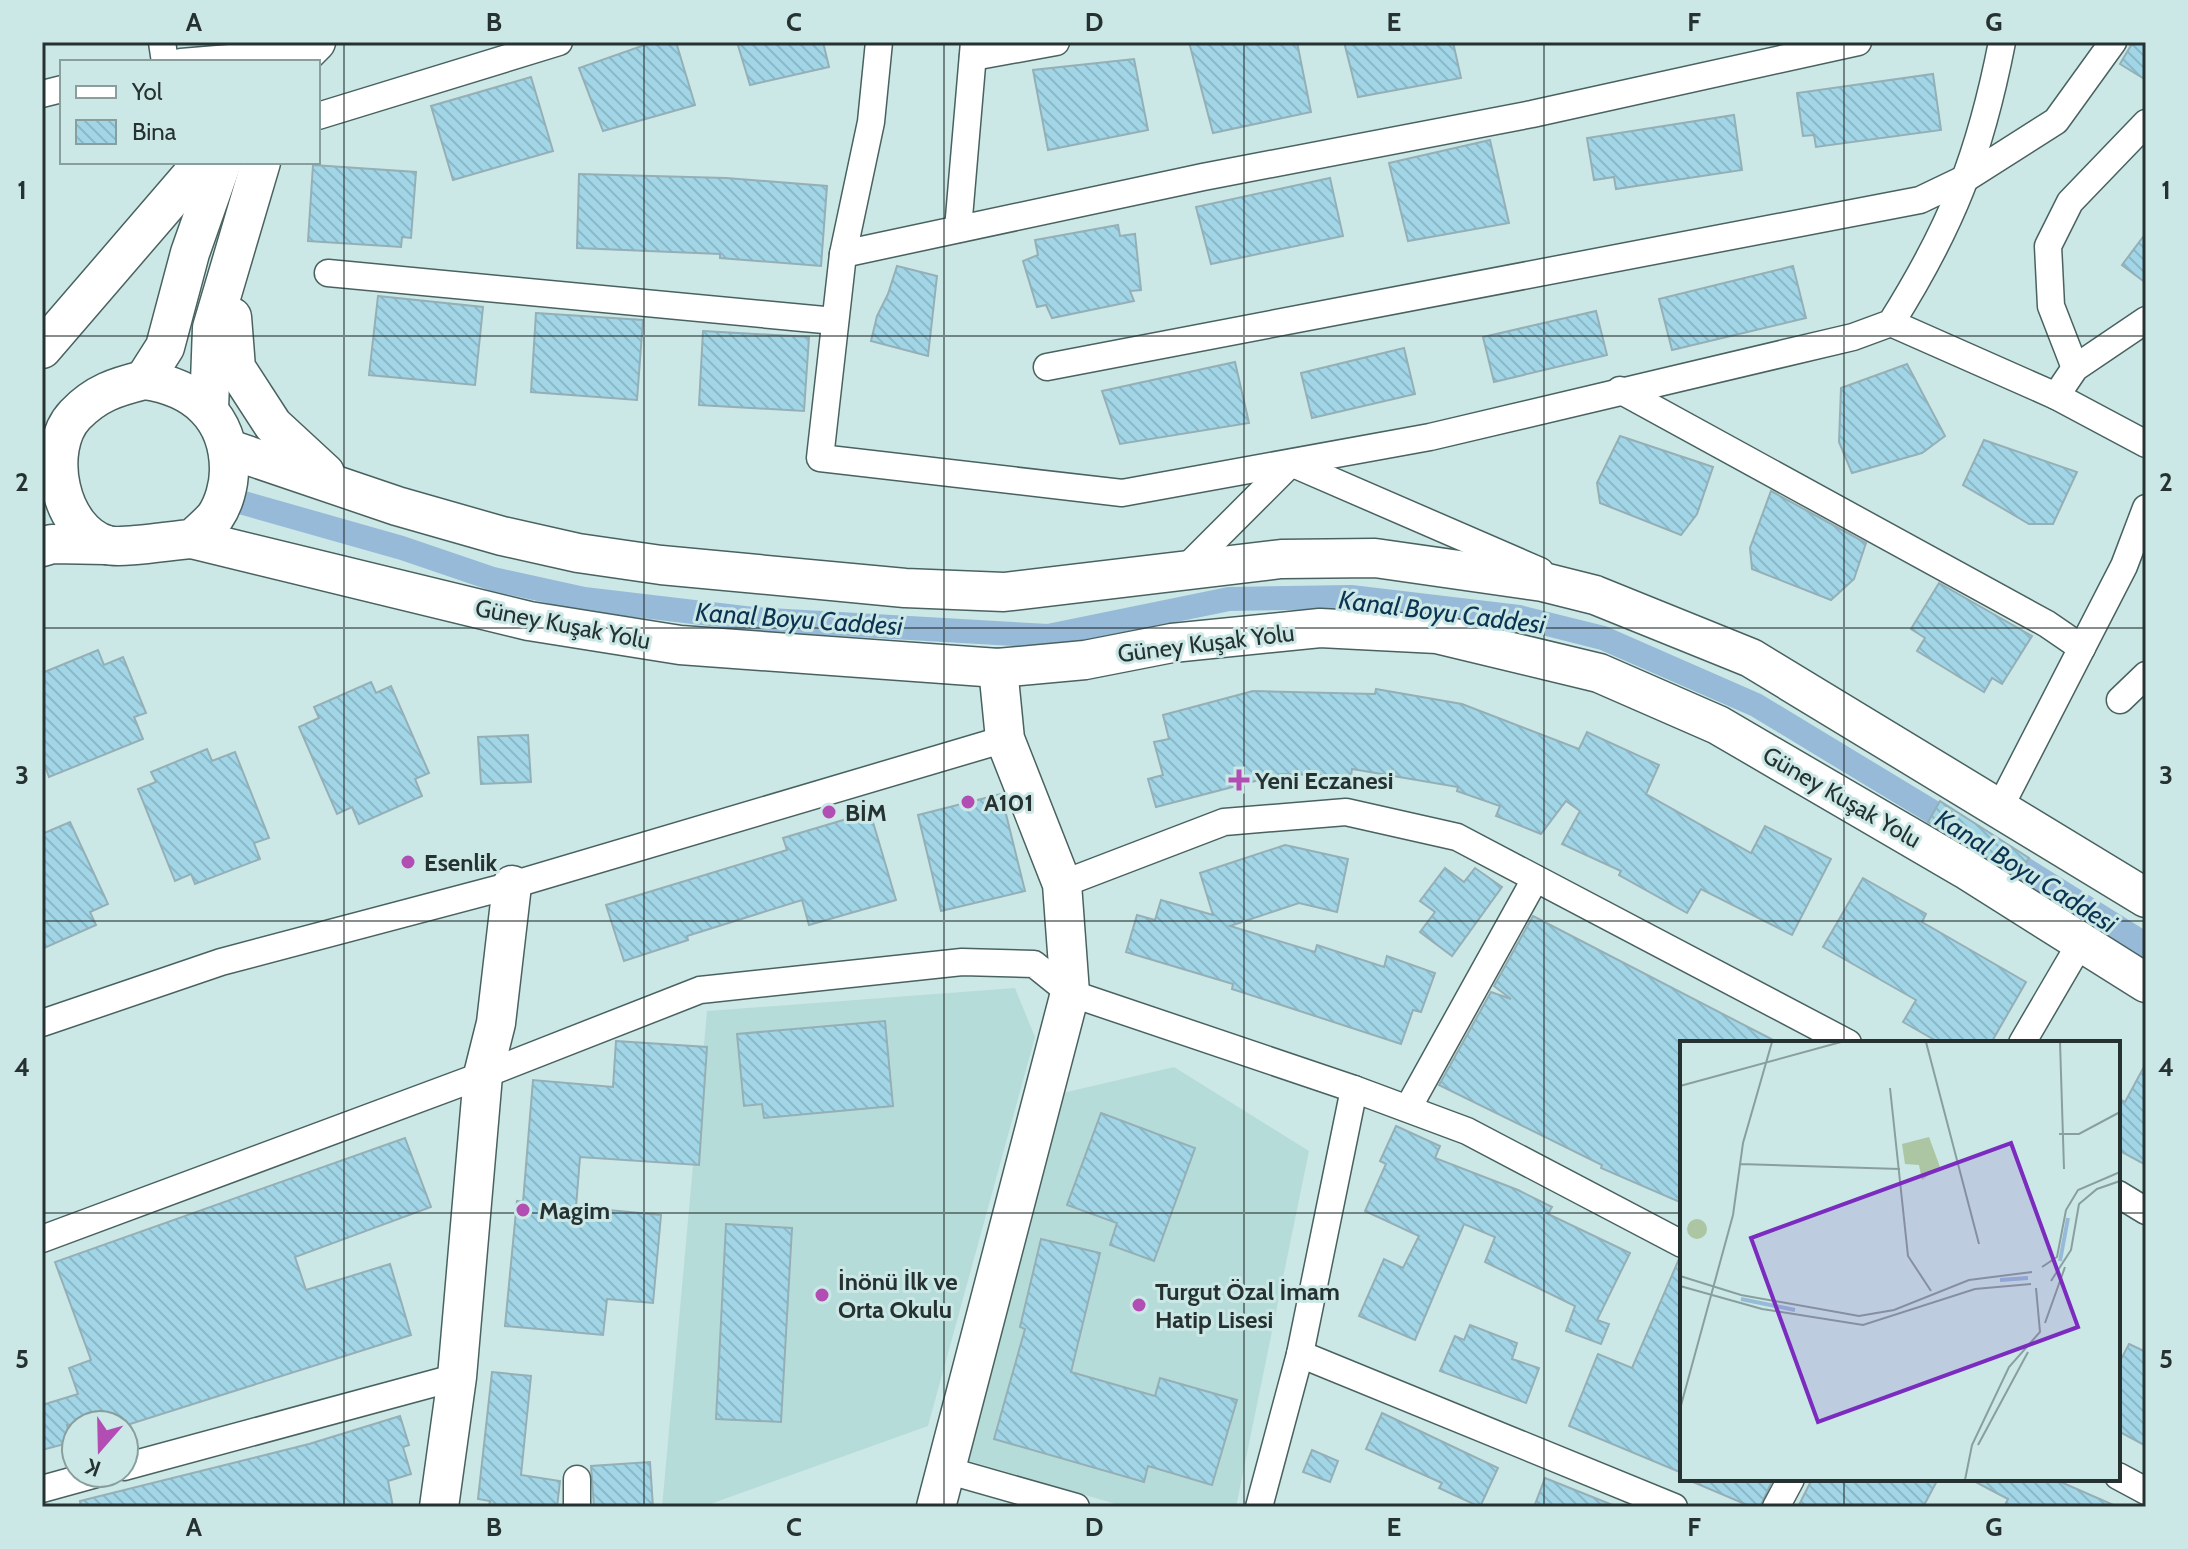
<svg xmlns="http://www.w3.org/2000/svg" width="2188" height="1549" font-family="Cabin,sans-serif">
<style>
.built{fill:#b6dcd9}
.lines{fill:none;stroke-linecap:round;stroke-linejoin:round}
.canal{stroke:#97bad9;stroke-width:24}
.building{fill:url(#building-back-hatch);stroke:#95afb7;stroke-width:2}
.street-casing{stroke:#496260;stroke-width:29}
.secondary-casing{stroke:#496260;stroke-width:41}
.street{stroke:#fff;stroke-width:26}
.secondary{stroke:#fff;stroke-width:38}
.grid{fill:none;stroke:#263231;stroke-width:2;stroke-opacity:0.55}
.poi-dot{fill:#b24eb3;stroke:#cbe8e6;stroke-width:3}
.labels{text-anchor:middle;dominant-baseline:central;stroke-width:6;stroke-linejoin:round;paint-order:stroke}
.street-label{font-size:24px;fill:#263231;stroke:#cbe8e6}
.poi-label{font-size:24px;font-weight:bold;fill:#263231;stroke:#cbe8e6;text-anchor:start}
.water-label{font-size:26px;font-style:italic;fill:#0a3452;stroke:#cbe8e6}
.inset-river{fill:none;stroke:#97bad9;stroke-width:4}
.inset-road{fill:none;stroke:#899f9e;stroke-width:2}
.view{fill:#7b2cbf;fill-opacity:0.15;stroke:#7b2cbf;stroke-width:4}
.inset-edge{fill:none;stroke:#263231;stroke-width:4}
.neatline{fill:none;stroke:#263231;stroke-width:3}
.grid-label{font-size:26px;text-anchor:middle;font-weight:bold;fill:#263231}
</style>
<defs>
<pattern id="building-back-hatch" width="6" height="6" patternUnits="userSpaceOnUse" patternTransform="scale(2)"><rect width="6" height="6" fill="#a2d6e6"/><path d="M-1 5l2 2M0 0l6 6M5-1l2 2" fill="none" stroke="#8bb8c6"/></pattern>
</defs>
<rect width="100%" height="100%" fill="#cbe8e6"/>
<g class="built">
<polygon points="1015,988 1035,1037 928,1426 702,1507 662,1507 707,1011"/>
<polygon points="1174,1067 1309,1151 1236,1507 1126,1507 963,1459 1054,1095"/>
</g>
<g class="lines">
<g class="canal">
<polyline points="240,502 402,548 493,579 584,599 753,619 1048,636 1229,599 1351,597 1519,617 1603,638 1756,705 1961,829"/>
<polyline points="1996,851 2146,945"/>
</g>
</g>
<g class="building">
<polygon points="653,42 676,42 695,105 603,131 579,68"/>
<polygon points="737,42 823,42 829,67 750,85"/>
<polygon points="1189,42 1297,42 1311,112 1213,133"/>
<polygon points="1344,42 1453,42 1461,78 1358,97"/>
<polygon points="2133,42 2146,42 2146,80 2120,64"/>
<polygon points="1134,59 1148,130 1048,150 1033,70"/>
<polygon points="1933,74 1941,130 1816,147 1814,135 1803,136 1797,93"/>
<polygon points="531,77 553,151 453,180 431,106"/>
<polygon points="1734,115 1742,170 1616,189 1614,177 1594,180 1587,138"/>
<polygon points="1490,140 1509,223 1408,241 1389,163"/>
<polygon points="313,165 416,172 411,238 402,237 401,247 308,241"/>
<polygon points="579,174 726,178 827,186 821,266 720,258 720,254 577,248"/>
<polygon points="1330,178 1343,236 1211,264 1196,207"/>
<polygon points="1118,225 1120,236 1135,234 1141,290 1130,291 1134,301 1052,318 1046,305 1037,307 1023,261 1038,255 1035,240"/>
<polygon points="2146,233 2146,283 2122,265"/>
<polygon points="897,266 937,276 928,356 871,341 877,316 888,294"/>
<polygon points="1793,266 1806,318 1672,350 1659,299"/>
<polygon points="378,296 483,307 475,385 369,375"/>
<polygon points="1596,311 1607,355 1494,382 1483,337"/>
<polygon points="536,313 643,320 637,400 531,392"/>
<polygon points="703,331 809,337 804,411 699,405"/>
<polygon points="1404,348 1415,394 1312,418 1301,373"/>
<polygon points="1235,362 1249,423 1120,444 1102,391"/>
<polygon points="1907,364 1945,436 1922,453 1852,473 1839,442 1841,388"/>
<polygon points="1620,436 1713,467 1697,514 1681,535 1600,503 1597,483"/>
<polygon points="1984,440 2077,472 2053,524 2029,524 1963,485"/>
<polygon points="1771,491 1866,543 1854,579 1831,600 1752,569 1750,548"/>
<polygon points="1939,583 2032,636 2002,684 1992,678 1984,692 1917,651 1925,638 1911,629"/>
<polygon points="98,650 104,665 123,657 146,713 134,717 143,739 49,777 42,758 42,673"/>
<polygon points="371,682 376,693 391,686 429,773 415,779 422,796 359,824 352,807 337,814 299,727 319,718 314,707"/>
<polygon points="1376,689 1462,704 1579,749 1587,732 1659,765 1646,794 1751,853 1765,826 1831,859 1792,935 1701,889 1687,913 1619,875 1621,871 1562,844 1580,811 1566,801 1541,834 1496,816 1500,806 1457,791 1458,787 1352,769 1351,776 1282,774 1156,807 1148,779 1163,775 1154,742 1169,739 1163,715 1253,691 1375,694"/>
<polygon points="528,735 531,782 481,784 478,737"/>
<polygon points="207,749 212,761 235,752 269,838 254,843 260,859 195,884 191,874 175,881 138,789 156,782 151,772"/>
<polygon points="1001,794 1025,891 941,911 918,815"/>
<polygon points="1940,801 2029,858 2017,875 1928,822"/>
<polygon points="870,812 896,900 809,925 802,900 687,936 688,940 624,961 606,905 787,850 783,838"/>
<polygon points="70,822 108,904 90,912 96,925 42,949 42,834"/>
<polygon points="1285,845 1348,859 1337,912 1299,903 1230,926 1315,952 1317,945 1384,967 1387,956 1435,973 1421,1012 1413,1010 1401,1044 1232,989 1233,984 1126,952 1137,915 1155,920 1161,900 1213,915 1200,873"/>
<polygon points="1445,868 1464,882 1475,868 1502,887 1452,956 1420,932 1435,912 1420,901"/>
<polygon points="1863,878 1926,914 1922,922 2026,982 1991,1043 1940,1043 1903,1022 1916,1000 1823,947"/>
<polygon points="1533,916 1779,1043 1682,1043 1682,1203 1601,1168 1602,1165 1439,1085 1491,992 1511,999 1494,986"/>
<polygon points="885,1021 893,1106 764,1118 762,1104 744,1106 737,1034"/>
<polygon points="616,1041 707,1047 699,1165 580,1157 576,1207 661,1215 653,1303 607,1299 603,1335 505,1326 517,1201 523,1202 533,1080 613,1087"/>
<polygon points="2146,1063 2146,1165 2118,1150 2118,1098 2125,1102"/>
<polygon points="1101,1113 1195,1148 1154,1261 1110,1245 1117,1223 1067,1205"/>
<polygon points="1396,1126 1440,1146 1435,1158 1518,1190 1552,1207 1548,1214 1630,1253 1597,1320 1609,1324 1601,1344 1566,1331 1575,1306 1485,1262 1495,1237 1464,1224 1415,1340 1359,1316 1384,1259 1403,1268 1419,1236 1365,1211 1386,1164 1380,1161"/>
<polygon points="405,1138 431,1207 295,1257 306,1290 390,1264 411,1335 127,1425 67,1425 72,1442 42,1450 42,1405 78,1394 69,1368 91,1360 55,1262"/>
<polygon points="726,1224 792,1228 781,1422 716,1419"/>
<polygon points="1041,1239 1100,1253 1071,1372 1155,1396 1160,1378 1237,1400 1212,1485 1148,1466 1144,1482 994,1439 1025,1329 1020,1327"/>
<polygon points="1679,1259 1682,1260 1682,1473 1569,1426 1598,1354 1632,1368"/>
<polygon points="1470,1325 1517,1343 1512,1359 1539,1368 1526,1403 1440,1371 1455,1336 1464,1340"/>
<polygon points="2129,1344 2146,1352 2146,1446 2118,1431 2118,1365"/>
<polygon points="492,1372 531,1376 521,1475 560,1481 557,1507 489,1507 490,1501 478,1499"/>
<polygon points="1382,1413 1498,1468 1480,1507 1439,1488 1442,1483 1366,1449"/>
<polygon points="400,1416 409,1445 403,1447 411,1474 388,1481 393,1507 81,1507 80,1501 309,1444"/>
<polygon points="1312,1450 1338,1461 1330,1482 1303,1472"/>
<polygon points="650,1462 653,1507 594,1507 591,1466"/>
<polygon points="1545,1478 1615,1506 1615,1507 1534,1507"/>
<polygon points="1686,1479 1773,1479 1760,1507 1752,1507"/>
<polygon points="1812,1479 1938,1479 1923,1507 1798,1507"/>
<polygon points="1970,1479 2054,1479 2118,1507 2004,1507 2008,1499"/>
</g>
<g class="lines">
<g class="street-casing">
<g id="street">
<polyline points="162,42 165,62"/>
<path d="M879,42L871,122L843,254L820,458L1122,493L1430,437L1853,337L1891,323C1952,226 1980,155 2002,42"/>
<polyline points="973,57 1056,42"/>
<polyline points="181,62 264,55 278,60"/>
<polyline points="42,94 62,89"/>
<polyline points="318,116 559,42"/>
<polyline points="958,229 974,42"/>
<polyline points="843,254 1203,177 1532,114 1858,42"/>
<polyline points="328,273 835,321"/>
<polyline points="1891,323 2056,396 2075,368 2146,320"/>
<polyline points="1047,367 1920,200 1968,177 2056,121 2113,42"/>
<polyline points="2075,368 2051,306 2048,246 2070,202 2146,123"/>
<polyline points="1620,390 2047,624 2082,648"/>
<polyline points="2056,396 2146,444"/>
<polyline points="1183,571 1291,463 1540,571"/>
<polyline points="2120,700 2146,675"/>
<polyline points="1999,809 2124,566 2146,508"/>
<polyline points="1062,884 1224,822 1346,812 1457,837 1848,1043"/>
<polyline points="42,1023 221,962 512,885 1005,739"/>
<polyline points="2022,1043 2081,942"/>
<polyline points="1354,1089 1467,1131 1682,1244"/>
<polyline points="1408,1108 1534,881"/>
<polyline points="2118,1194 2146,1211"/>
<polyline points="42,1239 483,1075 700,990 962,962 1034,964 1070,993 1354,1089 1300,1354 1259,1507"/>
<polyline points="1300,1354 1674,1507"/>
<polyline points="124,1467 457,1377"/>
<polyline points="946,1470 1076,1507"/>
<polyline points="2118,1476 2146,1491"/>
<polyline points="42,1489 100,1473"/>
<polyline points="577,1507 577,1479"/>
<polyline points="1776,1507 1791,1479"/>
</g>
</g>
<g class="secondary-casing">
<g id="secondary">
<polyline points="262,62 277,42"/>
<polyline points="296,62 316,42"/>
<polyline points="232,317 236,368 273,425 325,473"/>
<polyline points="42,349 203,162"/>
<path d="M144,380C195,387 229,417 229,470C229,485 224,504 215,517C208,525 200,532 192,539C174,540 121,549 107,545C59,531 43,449 75,415C96,393 116,387 144,380Z"/>
<polyline points="144,380 165,347 190,253 222,162"/>
<polyline points="209,409 212,328 261,162"/>
<polyline points="229,449 397,506 502,536 578,553 661,565 905,588 1004,592 1281,559 1375,558 1543,582 1595,595 1751,658 2146,898"/>
<polyline points="192,539 529,621 680,645 998,668 1085,660 1172,643 1320,628 1437,634 1599,673 1718,725 1965,869 2146,983"/>
<polyline points="42,547 52,544 107,545"/>
<polyline points="439,1507 457,1377 483,1075 496,1023 512,885"/>
<polyline points="936,1507 1070,993 1062,884 1005,739 998,668"/>
</g>
</g>
<use href="#street" class="street"/>
<use href="#secondary" class="secondary"/>
</g>
<path class="grid" d="M344,42V1507M644,42V1507M944,42V1507M1244,42V1507M1544,42V1507M1844,42V1043M42,336H2146M42,628H2146M42,921H2146M42,1213H1682M2118,1213H2146M1844,1479V1507"/>
<g class="poi-dot">
<path d="M1235 768h8v8h8v8h-8v8h-8v-8h-8v-8h8z"/>
<circle cx="968" cy="802" r="8"/>
<circle cx="829" cy="812" r="8"/>
<circle cx="408" cy="862" r="8"/>
<circle cx="523" cy="1210" r="8"/>
<circle cx="822" cy="1295" r="8"/>
<circle cx="1139" cy="1305" r="8"/>
</g>
<g class="labels">
<g class="street-label">
<text transform="translate(563 624) rotate(11)">Güney Kuşak Yolu</text>
<text transform="translate(1206 643) rotate(-7)">Güney Kuşak Yolu</text>
<text transform="translate(1842 797) rotate(30)">Güney Kuşak Yolu</text>
</g>
<g class="poi-label">
<text x="1255" y="780">Yeni Eczanesi</text>
<text x="984" y="802">A101</text>
<text x="845" y="812">BİM</text>
<text x="424" y="862">Esenlik</text>
<text x="539" y="1210">Magim</text>
<text x="838" y="1281">İnönü İlk ve<tspan x="838" dy="28">Orta Okulu</tspan></text>
<text x="1155" y="1291">Turgut Özal İmam<tspan x="1155" dy="28">Hatip Lisesi</tspan></text>
</g>
<g class="water-label">
<text transform="translate(1442 612) rotate(7)">Kanal Boyu Caddesi</text>
<text transform="translate(799 619) rotate(4)">Kanal Boyu Caddesi</text>
<text transform="translate(2026 871) rotate(32)">Kanal Boyu Caddesi</text>
</g>
</g>
<g transform="translate(1680 1041)">
<rect width="440" height="440" fill="#cbe8e6"/>
<path d="M249,96L260,126L242,139L239,124L225,123L222,103ZM7 188a10 10 0 1 1 20 0a10 10 0 1 1-20 0Z" fill="#acc5a2"/>
<path class="inset-river" d="M380,220L388,177M320,239L348,237M61,258L115,269"/>
<path class="inset-road" d="M246,1L299,203M380,1L384,128M0,45L161,1M210,47L228,215L251,250M379,93H399L440,71M60,123L220,128M362,226L377,216L386,169L398,149L440,131M0,235L61,254L179,275L214,269L289,239L352,231M371,240L391,209L399,163L417,148L440,140M0,245L82,268L183,284L295,248L351,243M365,282L385,226M0,368L53,174L63,102L92,1M298,404L348,311M285,439L292,404L329,326L360,291L356,247"/>
<path class="view" d="M331,102L398,286L138,381L71,197Z"/>
<rect width="440" height="440" class="inset-edge"/>
</g>
<rect width="2188" height="1549" fill="none" stroke="#cbe8e6" stroke-width="88"/>
<rect x="60" y="60" width="260" height="104" fill="#cbe8e6" stroke="#899f9e" stroke-width="2"/>
<rect x="76" y="86" width="40" height="12" fill="#ffffff" stroke="#899f9e" stroke-width="2"/>
<text x="132" y="100" font-size="24" fill="#263231">Yol</text>
<rect x="76" y="120" width="40" height="24" fill="url(#building-back-hatch)" stroke="#899f9e" stroke-width="2"/>
<text x="132" y="140" font-size="24" fill="#263231">Bina</text>
<g transform="translate(100 1449) rotate(200)"><circle r="38" fill="#cbe8e6" stroke="#899f9e" stroke-width="2"/>
<path d="M0-6L14 30L0 20L-14 30Z" fill="#b24eb3"/>
<text y="-12" font-size="22" font-weight="bold" text-anchor="middle" fill="#263231">K</text>
</g>
<rect x="44" y="44" width="2100" height="1461" class="neatline"/>
<g class="grid-label">
<text x="194" y="31">A</text>
<text x="494" y="31">B</text>
<text x="794" y="31">C</text>
<text x="1094" y="31">D</text>
<text x="1394" y="31">E</text>
<text x="1694" y="31">F</text>
<text x="1994" y="31">G</text>
<text x="22" y="199">1</text>
<text x="2166" y="199">1</text>
<text x="22" y="491">2</text>
<text x="2166" y="491">2</text>
<text x="22" y="784">3</text>
<text x="2166" y="784">3</text>
<text x="22" y="1076">4</text>
<text x="2166" y="1076">4</text>
<text x="22" y="1368">5</text>
<text x="2166" y="1368">5</text>
<text x="194" y="1536">A</text>
<text x="494" y="1536">B</text>
<text x="794" y="1536">C</text>
<text x="1094" y="1536">D</text>
<text x="1394" y="1536">E</text>
<text x="1694" y="1536">F</text>
<text x="1994" y="1536">G</text>
</g>
</svg>
